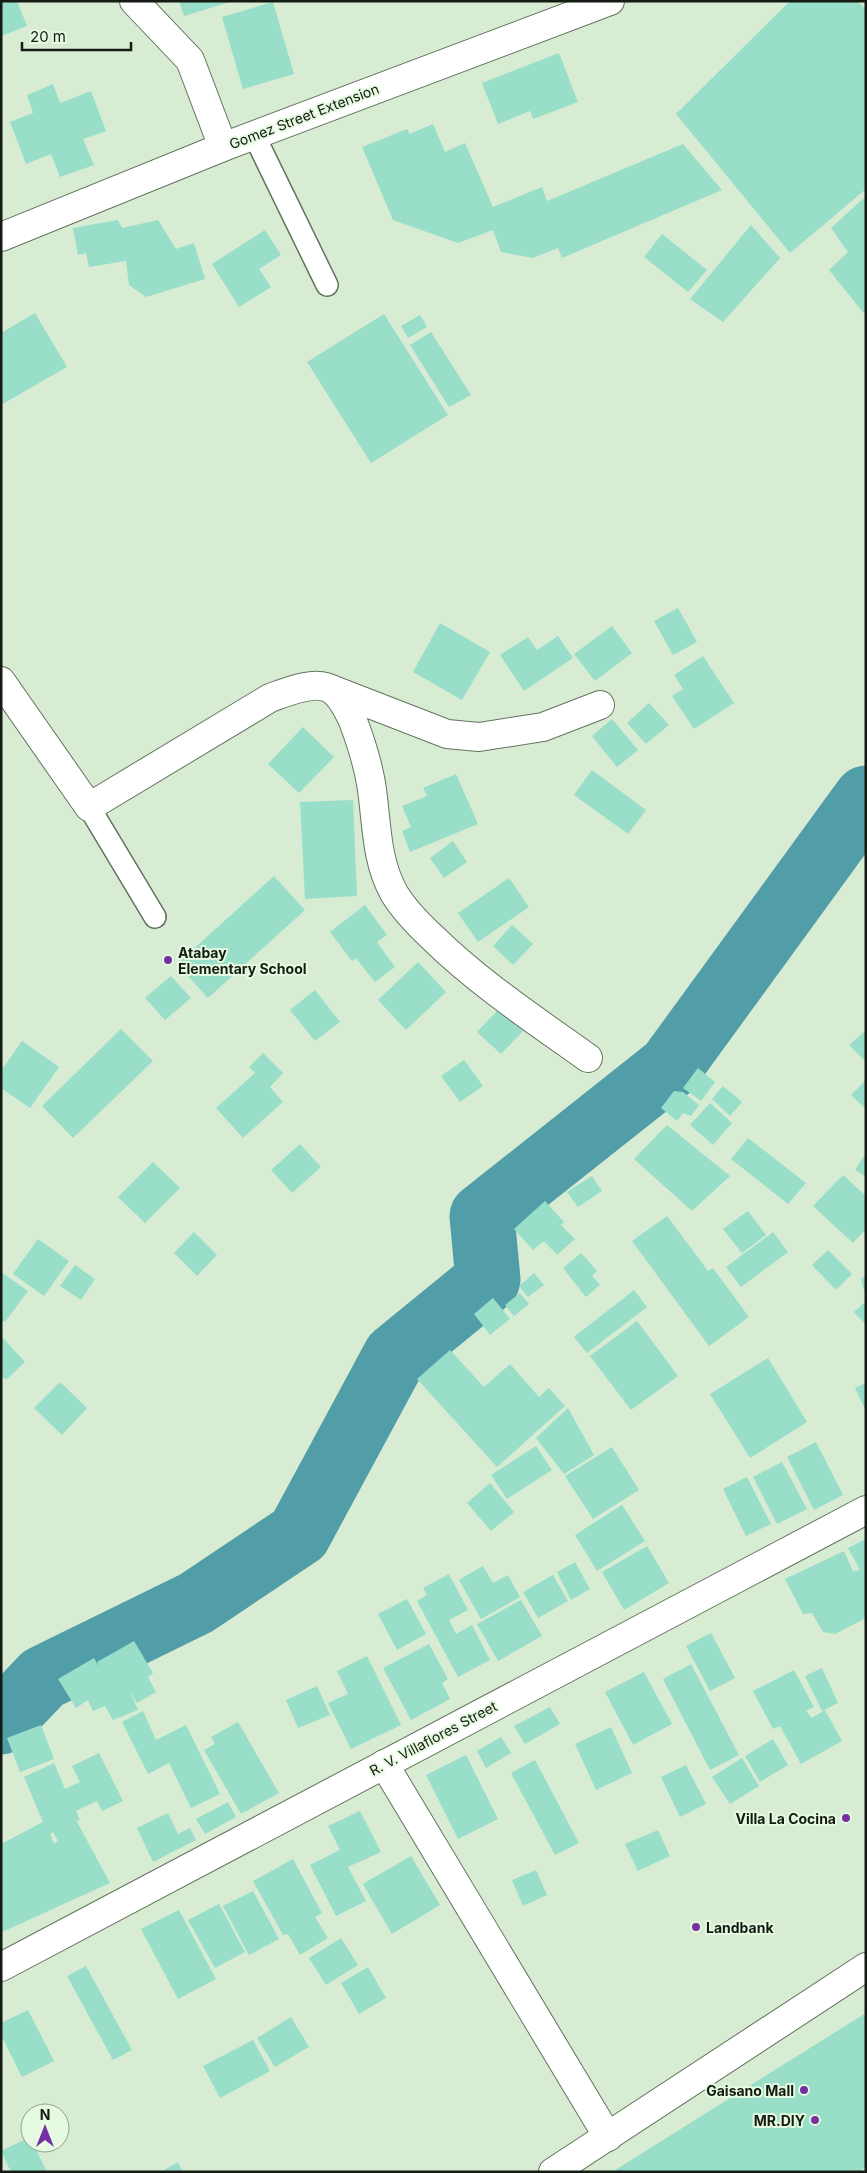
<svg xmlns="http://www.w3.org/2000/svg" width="867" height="2173" font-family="Inter,sans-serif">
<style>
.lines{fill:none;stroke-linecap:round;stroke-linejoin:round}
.river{stroke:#529ea8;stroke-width:65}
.building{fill:#98dec9;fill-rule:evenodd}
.service-casing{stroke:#62745e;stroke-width:24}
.minor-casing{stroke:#62745e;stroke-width:30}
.secondary-casing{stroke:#62745e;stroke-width:30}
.service{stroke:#fff;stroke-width:21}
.minor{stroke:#fff;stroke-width:28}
.secondary{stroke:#fff;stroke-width:28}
.poi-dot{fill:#7730a3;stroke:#e5fae1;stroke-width:2}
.labels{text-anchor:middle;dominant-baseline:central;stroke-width:4;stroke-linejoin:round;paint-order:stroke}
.street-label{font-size:14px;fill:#141b12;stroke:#e5fae1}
.poi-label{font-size:14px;font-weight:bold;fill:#141b12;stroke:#e5fae1;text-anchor:end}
</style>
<rect width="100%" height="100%" fill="#d8ecd4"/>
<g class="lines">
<polyline class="river" points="1,1722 43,1678 196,1603 299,1534 395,1356 488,1280 482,1216 670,1067 866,798"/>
</g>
<g class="building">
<polygon points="1,1 17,1 27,26 1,36"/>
<polygon points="179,1 230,1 230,2 184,16"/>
<polygon points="790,1 858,1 866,10 866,189 790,253 676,114"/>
<polygon points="273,2 294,74 243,89 222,17"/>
<polygon points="559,53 578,102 533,119 530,111 498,124 482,83"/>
<polygon points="53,84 60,103 91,91 106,131 83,139 94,165 60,177 51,154 26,164 10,122 33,113 27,95"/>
<polygon points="433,124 445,152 465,143 493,207 542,187 547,201 683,144 722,190 562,258 558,248 533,258 501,252 493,230 458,243 393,220 362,147 407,129 410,134"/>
<polygon points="866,196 866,316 829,270 848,252 831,228"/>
<polygon points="118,220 122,228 158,220 176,249 194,243 205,279 146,297 129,285 126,261 89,267 86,253 78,255 73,228"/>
<polygon points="751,225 780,258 723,322 690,299"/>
<polygon points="265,230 281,255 259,269 271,287 239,307 212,264"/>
<polygon points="662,234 707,270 688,292 644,257"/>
<polygon points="35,313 67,367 1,405 1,333"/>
<polygon points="384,314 448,415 371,463 307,362"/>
<polygon points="420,315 427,327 408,338 401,326"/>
<polygon points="431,332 471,395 449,407 410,345"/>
<polygon points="678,608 697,642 673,655 654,621"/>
<polygon points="440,623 490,652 462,700 413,672"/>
<polygon points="612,626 632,653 595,681 574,654"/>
<polygon points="558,636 573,658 524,691 500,655 528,637 537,650"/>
<polygon points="703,656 734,703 694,729 672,696 683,689 674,675"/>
<polygon points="649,703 669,725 646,744 627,723"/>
<polygon points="612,719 638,750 617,767 592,736"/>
<polygon points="303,727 334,757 299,793 268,764"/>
<polygon points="592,770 646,810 628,834 574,795"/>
<polygon points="456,774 478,824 410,852 402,831 411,827 402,806 427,796 423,788"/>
<polygon points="353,800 357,896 305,899 300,802"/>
<polygon points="453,841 467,862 444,878 430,858"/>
<polygon points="274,876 305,910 208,998 177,964"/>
<polygon points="509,878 529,907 478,942 458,913"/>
<polygon points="365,905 387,935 377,942 395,967 375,982 356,958 352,961 330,932"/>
<polygon points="512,925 533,944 513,965 493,946"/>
<polygon points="418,962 446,992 406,1030 378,1000"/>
<polygon points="171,976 191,998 165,1020 145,998"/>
<polygon points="315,990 340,1022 315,1041 290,1010"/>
<polygon points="499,1009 523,1031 501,1054 477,1032"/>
<polygon points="121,1029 153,1061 73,1138 42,1106"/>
<polygon points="866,1030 866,1062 849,1045"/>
<polygon points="22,1041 59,1067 30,1108 1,1088 1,1071"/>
<polygon points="263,1053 283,1073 270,1087 283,1102 243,1138 216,1108 255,1073 249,1067"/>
<polygon points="464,1060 483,1086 460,1102 441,1076"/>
<polygon points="698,1068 715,1082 701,1101 683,1088"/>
<polygon points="866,1080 866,1109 851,1095"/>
<polygon points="723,1086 742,1102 730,1116 712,1099"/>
<polygon points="674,1091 683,1092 699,1105 691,1116 683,1113 677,1121 661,1108"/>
<polygon points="710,1103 732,1123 713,1145 690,1125"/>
<polygon points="667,1125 730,1176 692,1211 634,1159"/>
<polygon points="748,1138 806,1183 788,1204 731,1159"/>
<polygon points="300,1144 321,1167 292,1193 271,1170"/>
<polygon points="866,1153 866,1177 855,1170"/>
<polygon points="153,1162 180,1188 145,1223 118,1197"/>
<polygon points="843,1175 866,1196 866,1229 853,1243 813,1206"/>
<polygon points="592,1176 602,1191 578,1207 567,1192"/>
<polygon points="545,1201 564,1222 561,1225 575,1239 557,1255 544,1241 533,1250 514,1229"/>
<polygon points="748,1211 766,1235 742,1253 723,1229"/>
<polygon points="667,1216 708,1271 713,1268 749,1317 709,1346 632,1241"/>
<polygon points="194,1232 217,1255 197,1276 174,1253"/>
<polygon points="773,1232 788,1252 741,1287 726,1267"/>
<polygon points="38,1239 69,1261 44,1296 13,1274"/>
<polygon points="828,1250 852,1274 836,1290 812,1265"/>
<polygon points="581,1253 597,1271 592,1276 600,1285 586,1297 563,1268"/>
<polygon points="75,1265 95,1279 81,1300 60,1286"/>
<polygon points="1,1272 28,1291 5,1322 1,1320"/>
<polygon points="534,1273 544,1285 528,1297 519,1286"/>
<polygon points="866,1276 866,1294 865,1294 861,1279"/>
<polygon points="634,1290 647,1307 587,1353 574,1337"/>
<polygon points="520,1293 529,1304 514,1316 505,1305"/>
<polygon points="493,1298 510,1319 490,1335 474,1314"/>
<polygon points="866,1301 866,1325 854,1312"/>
<polygon points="637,1321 678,1376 631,1410 590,1356"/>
<polygon points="3,1338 25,1362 6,1380 1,1376 1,1340"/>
<polygon points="450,1350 484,1387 510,1364 539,1397 549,1388 565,1406 497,1467 417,1379"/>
<polygon points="768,1358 807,1422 750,1458 710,1394"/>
<polygon points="60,1382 87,1408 62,1435 34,1408"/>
<polygon points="866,1383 866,1411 855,1388"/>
<polygon points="568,1408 594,1455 564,1474 536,1438"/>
<polygon points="816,1442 843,1495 814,1510 787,1457"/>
<polygon points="536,1446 552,1470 507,1499 491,1475"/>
<polygon points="612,1447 639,1490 593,1519 565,1476"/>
<polygon points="782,1462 807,1509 777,1524 753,1477"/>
<polygon points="747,1477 771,1524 746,1536 723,1489"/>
<polygon points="490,1483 514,1512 491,1531 467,1503"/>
<polygon points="622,1505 645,1541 597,1571 575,1535"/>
<polygon points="866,1539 866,1618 835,1634 823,1632 812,1613 803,1614 785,1579 844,1551 853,1571 860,1570 848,1548"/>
<polygon points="647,1546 669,1583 624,1610 602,1572"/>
<polygon points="575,1562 590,1589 571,1600 557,1572"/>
<polygon points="483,1566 493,1583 508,1575 520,1597 481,1619 459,1580"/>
<polygon points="449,1574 468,1610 449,1620 456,1634 472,1625 490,1660 458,1677 417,1601 427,1595 423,1588"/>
<polygon points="553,1575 568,1601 538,1618 523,1592"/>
<polygon points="407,1599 426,1634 397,1650 378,1614"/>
<polygon points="521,1600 542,1636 498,1661 477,1624"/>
<polygon points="711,1633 735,1678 710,1691 686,1646"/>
<polygon points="134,1641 153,1673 148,1677 156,1692 137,1703 130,1691 138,1710 113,1720 105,1706 93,1711 88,1700 76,1708 58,1679 94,1658 99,1667 97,1662"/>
<polygon points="429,1644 448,1679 442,1683 450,1699 411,1720 383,1668"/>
<polygon points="367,1656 401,1725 351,1749 328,1703 348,1694 337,1671"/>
<polygon points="691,1664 739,1755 710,1770 663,1679"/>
<polygon points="822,1668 838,1703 822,1711 805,1676"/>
<polygon points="794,1670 814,1707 806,1711 812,1718 825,1710 842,1741 801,1764 780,1726 773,1729 753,1691"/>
<polygon points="644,1672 672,1724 633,1745 605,1692"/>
<polygon points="317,1686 330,1715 298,1728 286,1700"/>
<polygon points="550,1707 560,1724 525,1744 514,1726"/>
<polygon points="143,1711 156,1740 186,1725 220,1794 191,1808 169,1763 148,1774 122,1722"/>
<polygon points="238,1722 279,1793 241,1814 204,1750 215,1744 211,1737"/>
<polygon points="41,1725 54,1759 20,1772 7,1738"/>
<polygon points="611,1727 632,1773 596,1790 575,1744"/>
<polygon points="501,1737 511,1753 486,1768 477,1751"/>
<polygon points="773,1739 788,1765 760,1782 745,1756"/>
<path d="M99,1753L123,1801L102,1811L97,1801L76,1811L80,1821L76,1820L110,1883L2,1932L1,1844L43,1822L24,1777L54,1763L65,1789L80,1782L72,1766ZM53,1832L58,1841L54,1844L50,1834Z"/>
<polygon points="466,1755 498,1819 458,1839 426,1775"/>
<polygon points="742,1758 759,1786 730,1804 712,1777"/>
<polygon points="535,1760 579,1843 555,1855 511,1773"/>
<polygon points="686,1765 706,1804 680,1817 661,1777"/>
<polygon points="228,1802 236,1817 205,1834 196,1819"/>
<polygon points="360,1811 381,1852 348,1867 366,1901 336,1916 310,1865 340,1850 328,1826"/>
<polygon points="168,1813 178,1834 190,1828 196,1840 153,1862 137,1828"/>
<polygon points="658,1830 670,1856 638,1871 625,1844"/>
<polygon points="411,1856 440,1905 392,1934 363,1884"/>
<polygon points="293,1859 322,1913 315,1917 328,1938 300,1955 288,1934 283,1935 253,1881"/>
<polygon points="536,1870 547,1895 523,1906 512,1880"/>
<polygon points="253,1891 279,1939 249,1955 223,1906"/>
<polygon points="219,1904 245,1952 215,1968 188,1920"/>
<polygon points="179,1910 216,1979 178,1999 141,1929"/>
<polygon points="341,1938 358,1965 326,1985 309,1958"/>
<polygon points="86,1966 132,2050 113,2060 67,1976"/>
<polygon points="368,1967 386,1998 359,2014 341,1983"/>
<polygon points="28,2010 54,2061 22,2077 1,2035 1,2023"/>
<polygon points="866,2013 866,2167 858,2172 612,2172"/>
<polygon points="291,2017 309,2047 275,2067 257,2038"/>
<polygon points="253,2040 270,2071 220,2098 203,2066"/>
<polygon points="30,2137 30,2143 33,2143 47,2172 11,2172 1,2151"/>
<polygon points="178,2162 183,2172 161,2172"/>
</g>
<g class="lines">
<g class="service-casing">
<g id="service">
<polyline points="254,135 327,285"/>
<polyline points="89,807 155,917"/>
</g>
</g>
<g class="minor-casing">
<g id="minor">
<polyline points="134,1 190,60 223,147"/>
<polyline points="1,237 223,147 610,1"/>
<path d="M1,681L89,807L270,698C286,692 317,679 332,690C342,697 348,710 353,721C361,742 367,761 371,783C377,820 375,859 394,893C404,910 418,924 433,938C480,984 535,1020 588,1058"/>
<polyline points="331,689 447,734 479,737 543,727 600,705"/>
<polyline points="384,1764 608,2137"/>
<polyline points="553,2172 866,1967"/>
</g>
</g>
<g class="secondary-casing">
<polyline id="secondary" points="1,1967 866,1510"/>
</g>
<use href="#service" class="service"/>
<use href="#minor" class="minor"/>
<use href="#secondary" class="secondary"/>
</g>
<g class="poi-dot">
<circle cx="168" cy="960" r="5"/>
<circle cx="846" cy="1818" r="5"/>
<circle cx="696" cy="1927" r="5"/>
<circle cx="804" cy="2090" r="5"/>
<circle cx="815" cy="2120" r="5"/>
</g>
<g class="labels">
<g class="street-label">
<text transform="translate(304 116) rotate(-21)">Gomez Street Extension</text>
<text transform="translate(433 1738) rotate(-28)">R. V. Villaflores Street</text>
</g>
<g class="poi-label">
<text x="178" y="952" text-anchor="start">Atabay<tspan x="178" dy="16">Elementary School</tspan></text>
<text x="836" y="1818">Villa La Cocina</text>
<text x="706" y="1927" text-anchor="start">Landbank</text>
<text x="794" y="2090">Gaisano Mall</text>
<text x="805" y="2120">MR.DIY</text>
</g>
</g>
<rect width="867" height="2173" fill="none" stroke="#141b12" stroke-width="5"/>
<g transform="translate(45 2128)"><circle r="24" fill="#e5fae1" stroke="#91a18e"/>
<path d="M0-4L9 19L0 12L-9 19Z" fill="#7730a3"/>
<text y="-8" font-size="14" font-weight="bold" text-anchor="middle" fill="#141b12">N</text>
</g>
<path d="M22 42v8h109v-8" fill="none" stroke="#141b12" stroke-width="2.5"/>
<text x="30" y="42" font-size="15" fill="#141b12" stroke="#e5fae1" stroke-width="4" paint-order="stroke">20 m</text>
</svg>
